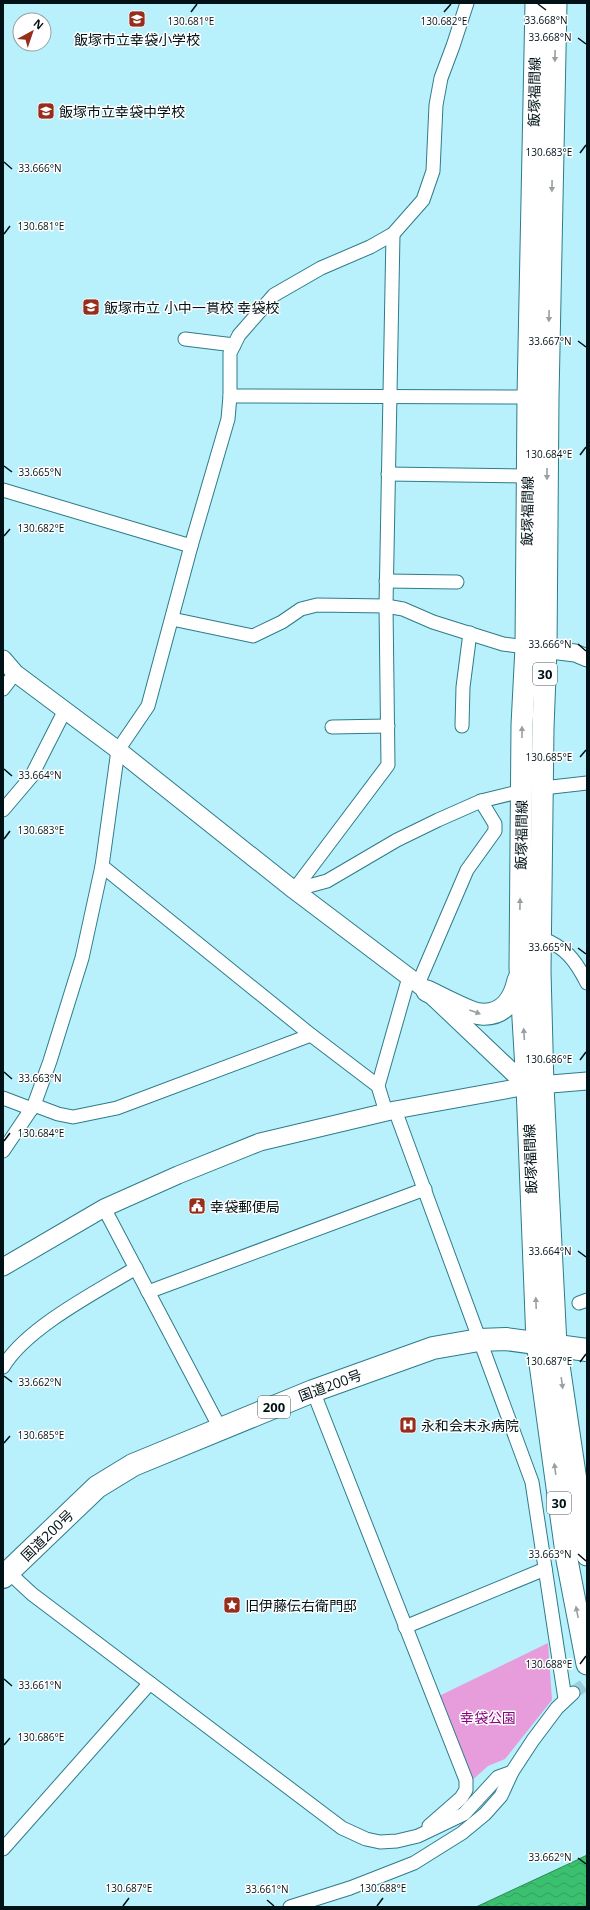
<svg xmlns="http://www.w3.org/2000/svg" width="590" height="1910" font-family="'Open Sans','Noto Sans JP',sans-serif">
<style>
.park{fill:#e79cdc}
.water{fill:url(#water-waves);stroke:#298c54}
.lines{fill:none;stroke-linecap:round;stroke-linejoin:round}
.minor-tunnel{stroke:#9ccfda;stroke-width:13;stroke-dasharray:13 6;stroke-linecap:butt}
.minor-casing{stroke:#2d7c8a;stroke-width:15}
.tertiary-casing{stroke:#2d7c8a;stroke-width:19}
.primary-casing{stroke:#2d7c8a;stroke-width:23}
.trunk-casing{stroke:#2d7c8a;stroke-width:24}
.minor{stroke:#fff;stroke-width:13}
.tertiary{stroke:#fff;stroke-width:17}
.primary{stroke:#fff;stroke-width:21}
.trunk{stroke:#fff;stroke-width:22}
.oneway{fill:#99a0a2}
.ticks{fill:none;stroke:#001216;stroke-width:1.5}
.labels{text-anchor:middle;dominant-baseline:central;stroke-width:3;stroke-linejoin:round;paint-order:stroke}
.shield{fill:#fff;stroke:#4c595c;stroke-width:1}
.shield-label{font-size:13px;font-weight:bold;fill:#001216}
.poi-label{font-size:14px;fill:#001216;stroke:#fff;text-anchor:start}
.street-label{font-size:14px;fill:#001216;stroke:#fff}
.park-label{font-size:14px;fill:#89047f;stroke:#fff}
.ticks-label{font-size:10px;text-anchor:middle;fill:#001216;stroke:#fff;stroke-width:3;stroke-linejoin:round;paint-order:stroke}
</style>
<defs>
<pattern id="water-waves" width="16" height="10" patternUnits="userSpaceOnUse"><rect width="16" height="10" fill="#3bc06f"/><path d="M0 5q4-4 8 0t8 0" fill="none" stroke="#32a45f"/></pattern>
</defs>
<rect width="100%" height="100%" fill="#b8f0fc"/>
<polygon class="park" points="548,1643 552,1700 505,1759 488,1766 470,1782 437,1697"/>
<polygon class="water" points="587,1855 587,1907 476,1907 577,1860"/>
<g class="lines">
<polyline class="minor-tunnel" points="573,1693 587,1683"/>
<g class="minor-casing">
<g id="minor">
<polyline points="185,339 234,345"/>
<polyline points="230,396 528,397"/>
<polyline points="388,474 527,476"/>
<polyline points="3,490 191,546"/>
<polyline points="386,581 457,582"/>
<polyline points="172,619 253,636 282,622 301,609 317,605 386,606 403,609 433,622 503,644 526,647"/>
<polyline points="3,689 15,673"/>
<polyline points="462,726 463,687 470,633"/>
<polyline points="332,727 388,726"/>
<polyline points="543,788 587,783"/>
<polyline points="3,810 31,777 65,710"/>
<polyline points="102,866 311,1035 378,1086 386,1112"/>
<polyline points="294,890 388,765 386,606 393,234"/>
<polyline points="294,890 327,881 397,840 438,820 481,801 522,791"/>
<path d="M541,938C565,947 575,959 587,983"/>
<polyline points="418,984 467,870 495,831 495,824 481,801"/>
<polyline points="378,1086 409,977"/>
<polyline points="3,1098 32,1109"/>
<polyline points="34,1105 58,1114 73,1117 117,1108 311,1035"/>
<polyline points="395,1110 532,1482 565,1699"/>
<polyline points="3,1151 34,1105 50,1061 82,958 102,866 118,750 148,706 191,546 228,419 230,396 230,353 239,335 274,295 321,268 370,247 393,234 423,200 433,171 436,105 441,78 453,46 467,3"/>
<polyline points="104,1208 220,1428"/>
<polyline points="148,1292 425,1189"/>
<polyline points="579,1303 587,1300"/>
<path d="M3,1367C26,1328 96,1292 136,1268"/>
<polyline points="313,1391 466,1780 466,1790 461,1798 429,1826"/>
<polyline points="4,1568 32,1594 342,1828 366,1839 380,1842 397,1841 418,1836 464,1814 498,1777 512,1772"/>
<polyline points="405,1627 545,1569"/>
<polyline points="3,1849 150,1683"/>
<polyline points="290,1907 350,1888 414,1863 462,1833 485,1814 501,1796 512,1772 533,1740 557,1708 573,1693"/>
</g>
</g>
<g class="tertiary-casing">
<g id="tertiary">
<polyline points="534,648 575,653 587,658"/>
<polyline points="3,659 15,673 118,750 294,890 409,977 427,991 527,1086"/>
<polyline points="3,1267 104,1208 178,1175 260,1142 395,1110 527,1086 587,1081"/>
</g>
</g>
<g class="primary-casing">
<g id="primary">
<polyline points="536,3 528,397 526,647 522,725 520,968 527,1086 537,1342 567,1560 587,1664"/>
<polyline points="556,3 548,397 546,649 543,728 540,971 543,1086 556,1345 587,1555"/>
<path d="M427,991C438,996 471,1014 481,1014C504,1016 514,999 518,980"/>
</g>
</g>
<g class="trunk-casing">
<polyline id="trunk" points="3,1577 97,1487 133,1465 313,1391 433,1348 479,1340 506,1339 587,1350"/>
</g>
<use href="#minor" class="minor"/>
<use href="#tertiary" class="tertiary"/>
<use href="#primary" class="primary"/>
<use href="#trunk" class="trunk"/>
</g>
<defs><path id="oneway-solid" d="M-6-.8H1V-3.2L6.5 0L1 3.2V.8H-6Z"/></defs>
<g class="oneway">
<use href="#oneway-solid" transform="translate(555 56) rotate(91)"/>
<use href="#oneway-solid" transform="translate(552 186) rotate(91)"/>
<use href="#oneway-solid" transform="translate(549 316) rotate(91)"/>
<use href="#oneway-solid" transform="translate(547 474) rotate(90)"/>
<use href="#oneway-solid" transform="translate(522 732) rotate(-90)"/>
<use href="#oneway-solid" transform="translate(520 904) rotate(-89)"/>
<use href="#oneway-solid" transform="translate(475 1012) rotate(20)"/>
<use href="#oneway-solid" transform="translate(524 1034) rotate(-94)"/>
<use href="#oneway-solid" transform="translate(536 1303) rotate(-92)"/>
<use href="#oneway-solid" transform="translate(562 1383) rotate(82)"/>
<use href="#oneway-solid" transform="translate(555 1469) rotate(-98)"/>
<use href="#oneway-solid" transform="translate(577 1612) rotate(-101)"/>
</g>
<path class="ticks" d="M538,4L546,10M191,12L197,4M444,12L451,4M578,38L586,44M580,153L586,145M4,162L12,169M4,234L10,226M578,341L586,347M580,455L586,447M4,466L12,472M4,536L10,529M578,644L586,651M580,757L586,750M4,769L12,776M4,839L10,831M578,948L586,954M580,1060L586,1052M4,1072L12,1079M4,1141L10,1133M578,1251L586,1257M580,1362L586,1354M4,1376L12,1382M4,1443L10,1436M578,1554L586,1561M580,1664L586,1656M4,1679L12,1686M4,1745L10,1738M578,1858L586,1864M267,1900L274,1906M123,1906L129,1898M377,1906L383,1898"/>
<defs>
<g id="school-square" transform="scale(0.9)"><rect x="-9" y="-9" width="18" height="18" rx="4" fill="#972e1c" stroke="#fff"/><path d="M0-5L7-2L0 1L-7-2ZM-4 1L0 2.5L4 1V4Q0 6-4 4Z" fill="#fff"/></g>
<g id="civic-square" transform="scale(0.9)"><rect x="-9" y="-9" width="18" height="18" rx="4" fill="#972e1c" stroke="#fff"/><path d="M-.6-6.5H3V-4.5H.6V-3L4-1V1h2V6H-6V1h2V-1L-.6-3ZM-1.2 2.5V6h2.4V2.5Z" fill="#fff"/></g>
<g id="hospital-square" transform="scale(0.9)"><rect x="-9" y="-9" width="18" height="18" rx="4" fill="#972e1c" stroke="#fff"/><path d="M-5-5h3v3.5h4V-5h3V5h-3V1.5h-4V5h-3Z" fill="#fff"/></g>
<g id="sight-square" transform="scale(0.9)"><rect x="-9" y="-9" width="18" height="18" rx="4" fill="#972e1c" stroke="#fff"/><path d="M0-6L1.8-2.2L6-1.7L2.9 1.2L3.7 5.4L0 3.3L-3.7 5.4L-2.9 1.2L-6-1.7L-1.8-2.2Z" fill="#fff"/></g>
</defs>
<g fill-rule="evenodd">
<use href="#school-square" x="137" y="19"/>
<use href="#school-square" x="46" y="111"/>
<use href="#school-square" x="91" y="307"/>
<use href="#civic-square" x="197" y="1206"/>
<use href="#hospital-square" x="408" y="1425"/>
<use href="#sight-square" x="232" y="1605"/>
</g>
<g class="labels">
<g class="shield">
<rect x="533" y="663" width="24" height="22" rx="3"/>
<rect x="258" y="1396" width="32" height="22" rx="3"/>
<rect x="547" y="1492" width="24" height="22" rx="3"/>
</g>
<g class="shield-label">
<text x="545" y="674">30</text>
<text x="274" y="1407">200</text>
<text x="559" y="1503">30</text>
</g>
<g class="poi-label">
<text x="137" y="39" text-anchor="middle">飯塚市立幸袋小学校</text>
<text x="59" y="111">飯塚市立幸袋中学校</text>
<text x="104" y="307">飯塚市立 小中一貫校 幸袋校</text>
<text x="210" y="1206">幸袋郵便局</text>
<text x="421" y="1425">永和会末永病院</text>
<text x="245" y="1605">旧伊藤伝右衛門邸</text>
</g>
<g class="street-label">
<text transform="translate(534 92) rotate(-89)">飯塚福間線</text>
<text transform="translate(527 511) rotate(-89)">飯塚福間線</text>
<text transform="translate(521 835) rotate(-89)">飯塚福間線</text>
<text transform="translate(530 1159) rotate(-92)">飯塚福間線</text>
<text transform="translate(330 1385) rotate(-20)">国道200号</text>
<text transform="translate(47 1535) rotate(-44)">国道200号</text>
</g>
<g class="park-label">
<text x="488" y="1717">幸袋公園</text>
</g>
</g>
<g class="ticks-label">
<text x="546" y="24">33.668°N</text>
<text x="191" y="25">130.681°E</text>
<text x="444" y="25">130.682°E</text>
<text x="550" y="41">33.668°N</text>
<text x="549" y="156">130.683°E</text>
<text x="40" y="172">33.666°N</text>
<text x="41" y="230">130.681°E</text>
<text x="550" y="345">33.667°N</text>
<text x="549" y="458">130.684°E</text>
<text x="40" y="476">33.665°N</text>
<text x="41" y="532">130.682°E</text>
<text x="550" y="648">33.666°N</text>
<text x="549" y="761">130.685°E</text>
<text x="40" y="779">33.664°N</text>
<text x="41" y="834">130.683°E</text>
<text x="550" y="951">33.665°N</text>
<text x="549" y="1063">130.686°E</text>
<text x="40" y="1082">33.663°N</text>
<text x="41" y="1137">130.684°E</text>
<text x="550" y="1255">33.664°N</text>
<text x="549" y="1365">130.687°E</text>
<text x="40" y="1386">33.662°N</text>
<text x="41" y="1439">130.685°E</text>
<text x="550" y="1558">33.663°N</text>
<text x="549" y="1668">130.688°E</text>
<text x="40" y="1689">33.661°N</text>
<text x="41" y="1741">130.686°E</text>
<text x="550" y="1861">33.662°N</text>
<text x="129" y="1892">130.687°E</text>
<text x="383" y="1892">130.688°E</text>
<text x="267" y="1893">33.661°N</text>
</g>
<rect width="590" height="1910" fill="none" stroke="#001216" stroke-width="8"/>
<g transform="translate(32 32) rotate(40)"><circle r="19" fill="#ffffff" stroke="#99a0a2"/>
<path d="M0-3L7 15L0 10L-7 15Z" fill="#972e1c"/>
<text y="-6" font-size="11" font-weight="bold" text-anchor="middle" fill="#001216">N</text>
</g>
</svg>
